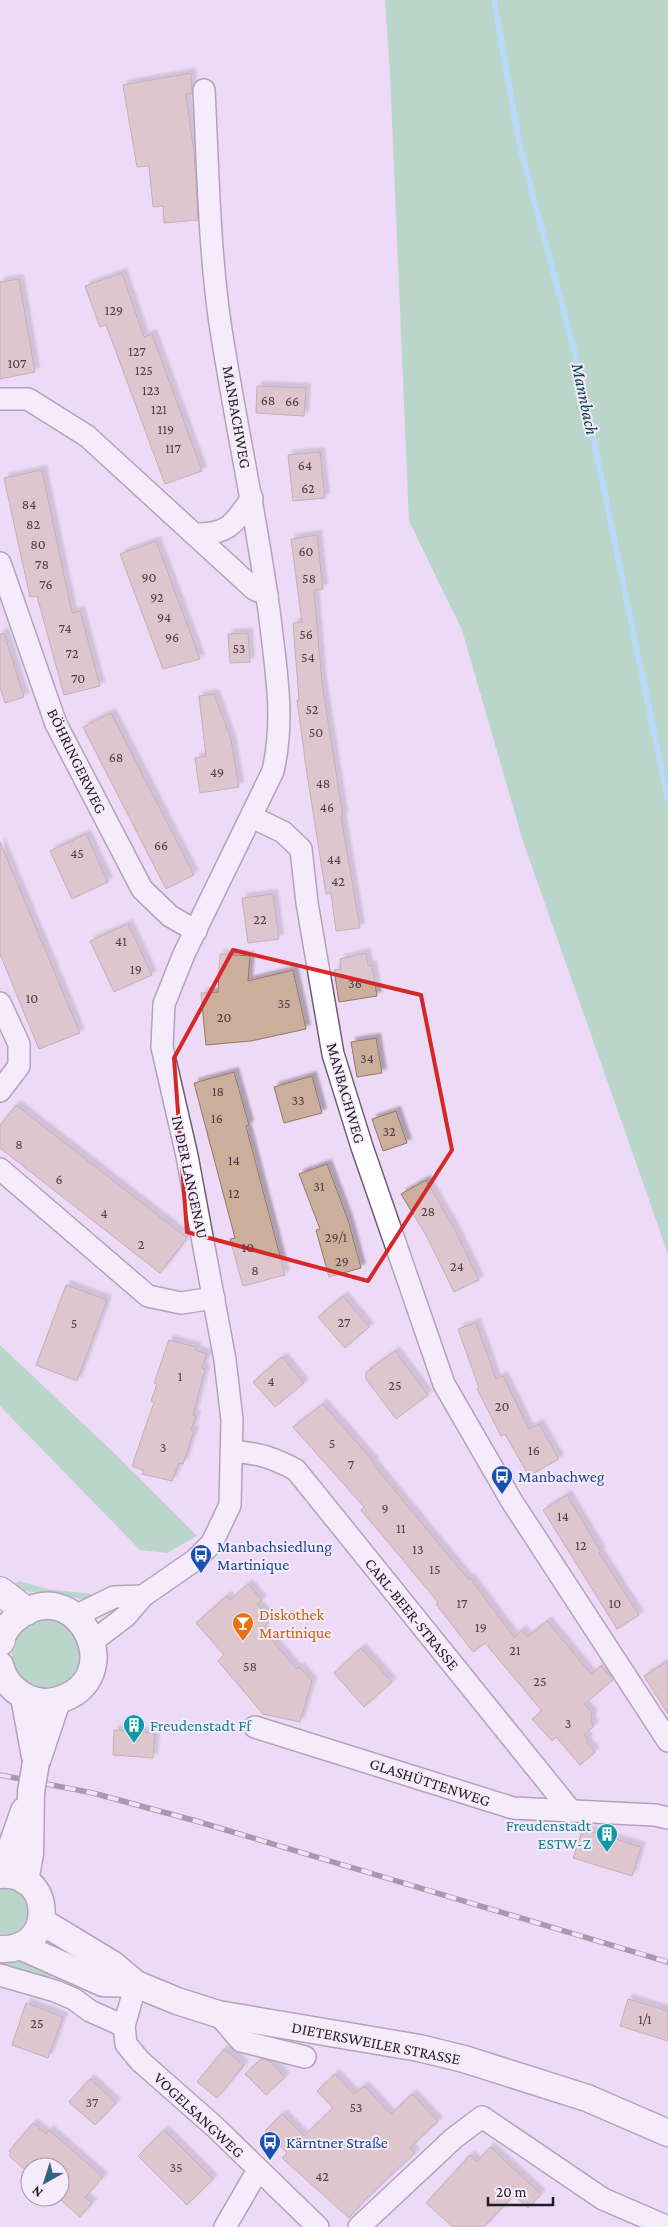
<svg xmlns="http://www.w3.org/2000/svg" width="668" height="2227" font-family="'Crimson Pro',serif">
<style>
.green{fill:#7cce94}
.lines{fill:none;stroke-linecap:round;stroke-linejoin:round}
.stream{stroke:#7dd6f8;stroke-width:6}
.building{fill:#cbae9c;stroke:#937867;filter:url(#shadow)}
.minor-casing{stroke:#6f5e76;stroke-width:24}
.tertiary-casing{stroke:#6f5e76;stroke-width:29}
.primary-casing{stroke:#6f5e76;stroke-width:30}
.minor{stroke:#fff;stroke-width:21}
.tertiary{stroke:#fff;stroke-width:26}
.primary{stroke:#fff;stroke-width:28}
.rail-casing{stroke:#524856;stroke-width:5.5}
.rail{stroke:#f6ebfb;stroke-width:4;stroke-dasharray:11;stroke-linecap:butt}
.tertiary-bridge-casing{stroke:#6f5e76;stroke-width:29;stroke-linecap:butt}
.tertiary-bridge{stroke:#fff;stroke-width:26}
.marked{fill:none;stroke:#d62828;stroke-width:4;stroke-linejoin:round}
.labels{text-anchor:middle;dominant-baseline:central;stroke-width:4;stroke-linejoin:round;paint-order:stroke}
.number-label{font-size:14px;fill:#4d4044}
.street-label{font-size:16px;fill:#231c26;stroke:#f6ebfb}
.transit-label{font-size:16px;fill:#164399;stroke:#f6ebfb;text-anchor:start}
.food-label{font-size:16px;fill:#c56008;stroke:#f6ebfb;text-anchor:start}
.culture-label{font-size:16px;fill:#0d838f;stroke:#f6ebfb;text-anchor:start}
.water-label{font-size:18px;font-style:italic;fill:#043d4d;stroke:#f6ebfb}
</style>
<defs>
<filter id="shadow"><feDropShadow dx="4.5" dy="-4.5" stdDeviation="1" flood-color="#0004"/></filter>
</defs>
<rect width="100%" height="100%" fill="#eddaf6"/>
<g class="green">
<polygon points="385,0 668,0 668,1254 523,841 462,630 409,521 390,74"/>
<polygon points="0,1345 114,1453 197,1536 167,1553 140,1550 0,1406"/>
<path d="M19,1581L48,1589L91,1594L95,1599C81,1601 71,1596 57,1593C40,1590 27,1596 12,1585Z"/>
<circle cx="46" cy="1654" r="34"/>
<path d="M7,1888L21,1894C31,1907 30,1918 20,1930L13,1934H0V1889Z"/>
<polygon points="21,1960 54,1968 50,1980 0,1965 0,1962"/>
</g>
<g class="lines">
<polyline class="stream" points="494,0 520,147 580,373 668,801"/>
</g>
<g class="building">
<polygon points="191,73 192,93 186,94 194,152 198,220 164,223 163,206 153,207 149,166 137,167 123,85"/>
<polygon points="122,273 144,337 152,334 202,471 165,484 106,325 100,327 85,286"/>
<polygon points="19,279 35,372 0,379 0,282"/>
<polygon points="257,386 306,388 304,416 256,413"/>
<polygon points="320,452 325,498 293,501 288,455"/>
<polygon points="42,470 72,613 80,611 100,686 64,695 37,596 30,597 4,478"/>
<polygon points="317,535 323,589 314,590 322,683 343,816 341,816 360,928 336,931 331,893 326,894 307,774 297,700 299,700 293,623 302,622 291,539"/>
<polygon points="156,541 200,659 163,669 120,554"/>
<polygon points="4,633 24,697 5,703 0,687 0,634"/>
<polygon points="248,633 250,662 230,663 228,634"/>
<polygon points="214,694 231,739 239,787 200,793 195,758 206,756 199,696"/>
<polygon points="111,713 194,875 166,889 83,727"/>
<polygon points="86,834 108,882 72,899 50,851"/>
<polygon points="0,842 80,1033 39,1049 0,954"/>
<polygon points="273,894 279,939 248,943 242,898"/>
<polygon points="128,924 152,975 114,992 90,941"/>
<polygon points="366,953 368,966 372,965 377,996 339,1002 334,970 341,969 340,959"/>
<polygon points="220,954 250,956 248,981 293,970 306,1029 251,1041 206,1045 201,993 218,992"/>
<polygon points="376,1038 382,1073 357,1077 351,1042"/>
<polygon points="234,1072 249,1125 246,1126 285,1275 243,1286 230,1239 235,1238 194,1083"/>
<polygon points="312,1076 322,1113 284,1123 274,1087"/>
<polygon points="16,1105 187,1238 160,1273 0,1148 0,1125"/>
<polygon points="396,1111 407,1143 383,1151 372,1119"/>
<polygon points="327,1164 348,1220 361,1268 329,1277 316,1230 320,1229 299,1174"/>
<polygon points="426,1180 454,1228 479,1280 454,1292 427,1237 401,1194"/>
<polygon points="66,1285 107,1300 77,1381 36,1365"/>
<polygon points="343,1296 369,1327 345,1348 318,1317"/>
<polygon points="476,1323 496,1379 503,1376 529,1429 539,1424 559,1459 529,1476 505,1434 501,1436 477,1389 479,1388 458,1329"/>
<polygon points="169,1340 196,1347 195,1350 207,1354 202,1368 205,1369 193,1415 196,1416 191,1430 194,1431 183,1464 179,1463 172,1481 142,1474 144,1471 132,1466 154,1402 151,1401 157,1384 154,1383"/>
<polygon points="395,1351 428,1395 396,1419 366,1379 366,1372"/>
<polygon points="282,1357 304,1383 275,1407 253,1382"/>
<polygon points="323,1404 374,1462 373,1464 468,1579 470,1578 514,1637 522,1630 527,1637 547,1621 591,1674 601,1666 613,1680 584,1704 592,1713 591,1722 594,1726 584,1735 588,1739 586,1742 595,1752 580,1765 556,1737 552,1741 532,1719 542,1711 485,1643 473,1652 436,1604 438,1602 361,1510 364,1507 293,1427"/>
<polygon points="567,1495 601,1552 599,1553 639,1615 617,1629 543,1510"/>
<polygon points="248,1584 262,1600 257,1604 271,1620 262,1629 297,1669 299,1667 312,1681 300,1722 263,1714 218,1661 224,1655 196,1623 227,1596 230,1600"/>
<polygon points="361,1648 392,1682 364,1707 334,1673"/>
<polygon points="668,1661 668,1714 644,1676"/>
<polygon points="114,1730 155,1733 153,1758 113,1755"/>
<polygon points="583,1829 641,1847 632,1876 573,1858"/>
<polygon points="628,1999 668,2011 668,2041 620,2026"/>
<polygon points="26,2003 63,2017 48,2058 12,2045"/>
<polygon points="224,2049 244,2065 217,2098 197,2082"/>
<polygon points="261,2059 270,2061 285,2077 266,2095 245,2074"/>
<polygon points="335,2074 354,2094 364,2086 391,2114 412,2094 438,2121 410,2148 415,2153 366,2199 349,2218 282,2158 287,2153 265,2131 282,2114 304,2136 333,2108 317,2091"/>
<polygon points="90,2079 116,2103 95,2125 69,2102"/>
<polygon points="33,2123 46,2134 49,2130 103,2177 85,2197 92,2203 80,2217 57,2197 60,2197 60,2167 30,2167 30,2174 9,2156 11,2153 9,2151"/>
<polygon points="164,2130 213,2179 187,2205 138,2156"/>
<polygon points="490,2147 541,2194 528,2208 514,2195 484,2227 453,2227 426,2203 470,2155 477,2162"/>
</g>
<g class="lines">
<g class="minor-casing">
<g id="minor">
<polyline points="0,399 28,399 87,436 254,589 267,595"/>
<path d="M194,534C228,535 234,524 252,498"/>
<polyline points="0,563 56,724 142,889 170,916 196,931"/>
<polyline points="252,817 283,832 301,849 307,903 333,1054 362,1147 444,1384 511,1500 668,1741"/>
<polyline points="0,1003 19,1044 19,1066 0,1091"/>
<polyline points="0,1169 148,1296 181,1303 214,1298"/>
<path d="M232,1452C257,1452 274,1458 296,1470L571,1811"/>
<polyline points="75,1616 114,1597 143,1596"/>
<path d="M92,1642L126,1616L143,1596L195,1560L212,1543L230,1505L232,1420L225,1360L187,1156L162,1047L164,1004L184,954L273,771C285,718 276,671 270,618C257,519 235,422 220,323C209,247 208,167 204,90"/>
<polyline points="255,1727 513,1808 655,1815 668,1818"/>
<polyline points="0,1975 55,1991 74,1999 90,2011 124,2026"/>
<polyline points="136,1984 124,2026 126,2044 140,2061 215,2127 318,2227"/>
<polyline points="218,2014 241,2041 305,2057"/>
<polyline points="225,2227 258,2170"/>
<polyline points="359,2227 454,2138 482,2117 603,2199 668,2227"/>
</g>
</g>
<g class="tertiary-casing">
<g id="tertiary">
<path d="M0,1643C3,1630 11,1621 22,1614C79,1576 130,1679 58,1700C33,1708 6,1690 0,1665"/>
<polyline points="24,1697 36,1762"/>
<polyline points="37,1761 57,1701"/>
<polyline points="2,1874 24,1811"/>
<path d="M0,1875C54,1870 57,1952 0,1949"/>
<polyline points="25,1881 30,1854 31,1792"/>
<polyline points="41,1921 112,1964 136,1984 177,2001 218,2014 419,2048 464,2059 587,2098 668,2133"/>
<polyline points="20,1946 103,1983 136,1984"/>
</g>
</g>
<g class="primary-casing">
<g id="primary">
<polyline points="0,1591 26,1611"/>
<polyline points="0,1638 1,1640"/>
</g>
</g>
<use href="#minor" class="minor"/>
<use href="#tertiary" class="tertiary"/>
<use href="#primary" class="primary"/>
<g class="rail-casing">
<polyline id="rail" points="0,1775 93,1793 196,1821 668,1962"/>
</g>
<use href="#rail" class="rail"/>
<g class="tertiary-bridge-casing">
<polyline id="tertiary-bridge" points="31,1792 36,1762"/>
</g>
<use href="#tertiary-bridge" class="tertiary-bridge"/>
</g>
<path d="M0 0H668V2227H0ZM233,950L421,995L452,1150L368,1281L187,1232L174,1058Z" fill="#eddaf6" fill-opacity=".55" fill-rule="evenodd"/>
<path class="marked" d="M233,950L421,995L452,1150L368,1281L187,1232L174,1058Z"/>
<defs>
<g id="bus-pin" transform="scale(1.125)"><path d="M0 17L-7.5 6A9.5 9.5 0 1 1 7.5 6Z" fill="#1a4fb4" stroke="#f6ebfb"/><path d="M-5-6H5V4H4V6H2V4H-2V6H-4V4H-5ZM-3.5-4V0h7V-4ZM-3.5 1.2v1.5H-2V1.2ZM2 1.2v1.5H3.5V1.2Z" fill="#fff"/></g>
<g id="bar-pin" transform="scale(1.125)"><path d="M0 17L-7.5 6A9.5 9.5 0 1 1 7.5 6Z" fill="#e8710a" stroke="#f6ebfb"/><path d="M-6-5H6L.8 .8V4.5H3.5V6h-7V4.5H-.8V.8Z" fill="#fff"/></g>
<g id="building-pin" transform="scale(1.125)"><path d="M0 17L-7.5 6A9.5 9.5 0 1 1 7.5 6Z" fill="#0f9aa8" stroke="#f6ebfb"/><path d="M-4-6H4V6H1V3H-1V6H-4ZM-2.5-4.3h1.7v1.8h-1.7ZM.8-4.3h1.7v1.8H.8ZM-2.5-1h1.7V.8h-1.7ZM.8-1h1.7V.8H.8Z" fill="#fff"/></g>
</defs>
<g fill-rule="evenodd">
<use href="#bus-pin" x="502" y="1476"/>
<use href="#bus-pin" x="201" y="1555"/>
<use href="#bar-pin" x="243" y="1623"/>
<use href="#building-pin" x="134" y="1725"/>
<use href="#building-pin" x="607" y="1834"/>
<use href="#bus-pin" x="270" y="2142"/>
</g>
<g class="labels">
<g class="number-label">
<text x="114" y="310">129</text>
<text x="137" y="351">127</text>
<text x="17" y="363">107</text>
<text x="144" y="370">125</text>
<text x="151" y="390">123</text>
<text x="268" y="400">68</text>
<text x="292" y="401">66</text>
<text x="159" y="409">121</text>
<text x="166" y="429">119</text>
<text x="173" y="448">117</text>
<text x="305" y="465">64</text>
<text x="308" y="488">62</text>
<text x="29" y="504">84</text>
<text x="33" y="524">82</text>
<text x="38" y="544">80</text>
<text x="306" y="551">60</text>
<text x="42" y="564">78</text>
<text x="149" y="577">90</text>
<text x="309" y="578">58</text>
<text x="46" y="584">76</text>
<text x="157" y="597">92</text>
<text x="164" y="617">94</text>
<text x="65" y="628">74</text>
<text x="306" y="634">56</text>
<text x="172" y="637">96</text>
<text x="239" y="648">53</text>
<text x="72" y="653">72</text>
<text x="308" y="657">54</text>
<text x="78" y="678">70</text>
<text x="312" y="709">52</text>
<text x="316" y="732">50</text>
<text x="116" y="757">68</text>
<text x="217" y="772">49</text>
<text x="323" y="783">48</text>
<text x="327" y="807">46</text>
<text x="161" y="845">66</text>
<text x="77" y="853">45</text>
<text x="334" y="859">44</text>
<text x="338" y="881">42</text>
<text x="260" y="919">22</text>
<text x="121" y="941">41</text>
<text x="136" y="969">19</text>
<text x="355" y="983">36</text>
<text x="32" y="998">10</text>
<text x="284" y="1003">35</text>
<text x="224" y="1017">20</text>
<text x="367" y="1058">34</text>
<text x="218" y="1091">18</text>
<text x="298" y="1100">33</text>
<text x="217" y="1118">16</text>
<text x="389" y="1131">32</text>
<text x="19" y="1144">8</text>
<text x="234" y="1160">14</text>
<text x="59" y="1179">6</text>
<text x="319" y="1186">31</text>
<text x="234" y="1193">12</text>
<text x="428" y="1211">28</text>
<text x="104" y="1213">4</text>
<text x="336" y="1237">29/1</text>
<text x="141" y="1244">2</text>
<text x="248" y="1247">10</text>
<text x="342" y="1261">29</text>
<text x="457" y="1266">24</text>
<text x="255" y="1270">8</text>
<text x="344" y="1322">27</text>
<text x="74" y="1323">5</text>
<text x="180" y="1376">1</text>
<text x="271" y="1381">4</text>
<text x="395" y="1385">25</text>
<text x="502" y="1406">20</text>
<text x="332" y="1443">5</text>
<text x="163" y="1447">3</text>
<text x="534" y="1450">16</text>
<text x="351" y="1464">7</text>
<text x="385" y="1508">9</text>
<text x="563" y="1516">14</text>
<text x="401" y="1528">11</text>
<text x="581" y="1545">12</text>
<text x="418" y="1549">13</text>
<text x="435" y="1569">15</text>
<text x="462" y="1603">17</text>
<text x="615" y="1603">10</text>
<text x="481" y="1627">19</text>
<text x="515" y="1650">21</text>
<text x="250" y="1666">58</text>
<text x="540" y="1681">25</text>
<text x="568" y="1723">3</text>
<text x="645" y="2019">1/1</text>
<text x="37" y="2023">25</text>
<text x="92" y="2102">37</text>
<text x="356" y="2107">53</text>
<text x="176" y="2167">35</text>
<text x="322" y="2176">42</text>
</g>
<g class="street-label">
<text transform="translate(237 417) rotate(80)">MANBACHWEG</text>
<text transform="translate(77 761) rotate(64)">BÖHRINGERWEG</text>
<text transform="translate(346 1093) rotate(74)">MANBACHWEG</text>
<text transform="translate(190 1177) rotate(78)">IN DER LANGENAU</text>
<text transform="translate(412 1614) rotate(51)">CARL-BEER-STRASSE</text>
<text transform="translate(430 1782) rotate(18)">GLASHÜTTENWEG</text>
<text transform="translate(376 2043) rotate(11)">DIETERSWEILER STRASSE</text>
<text transform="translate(199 2115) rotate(43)">VOGELSANGWEG</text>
</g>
<g class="transit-label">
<text x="518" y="1476">Manbachweg</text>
<text x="217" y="1546">Manbachsiedlung<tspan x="217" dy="18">Martinique</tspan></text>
<text x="286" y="2142">Kärntner Straße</text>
</g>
<g class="food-label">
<text x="259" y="1614">Diskothek<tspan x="259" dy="18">Martinique</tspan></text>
</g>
<g class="culture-label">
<text x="150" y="1725">Freudenstadt Ff</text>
<text x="591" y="1825" text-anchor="end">Freudenstadt<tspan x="591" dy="18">ESTW-Z</tspan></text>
</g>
<g class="water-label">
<text transform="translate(585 399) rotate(78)">Mannbach</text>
</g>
</g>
<g transform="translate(45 2182) rotate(219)"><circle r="24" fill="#f6ebfb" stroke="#a298a6"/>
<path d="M0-4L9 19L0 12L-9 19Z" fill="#316381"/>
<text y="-8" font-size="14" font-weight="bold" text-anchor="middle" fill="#231c26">N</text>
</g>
<path d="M488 2197v8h65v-8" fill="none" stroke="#231c26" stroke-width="2.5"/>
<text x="496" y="2197" font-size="15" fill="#231c26" stroke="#f6ebfb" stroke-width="4" paint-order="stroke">20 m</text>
</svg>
